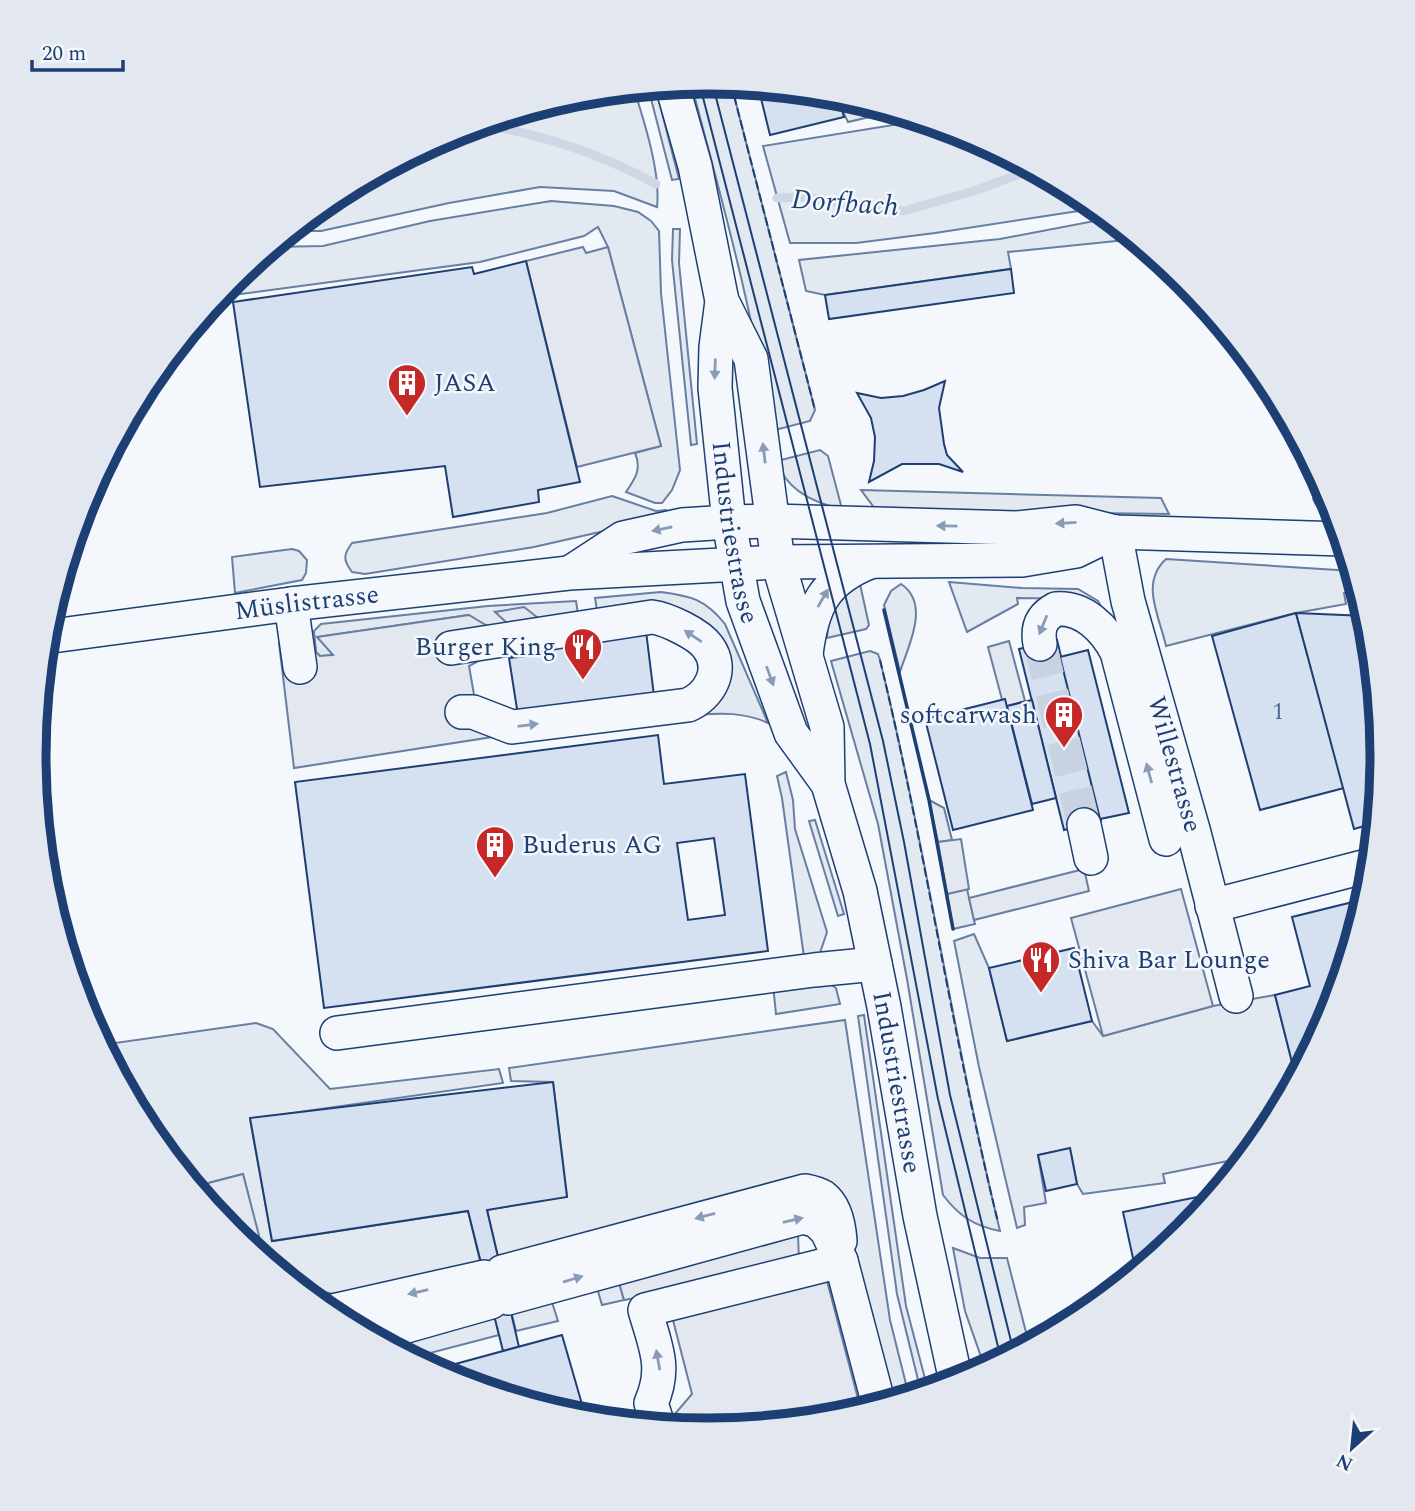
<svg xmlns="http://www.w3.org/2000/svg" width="1415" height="1511" font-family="Spectral,serif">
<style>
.green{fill:#e3e9f0;stroke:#687fa3;stroke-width:2}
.parking{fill:#e3e8f0;stroke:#687fa3;stroke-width:2}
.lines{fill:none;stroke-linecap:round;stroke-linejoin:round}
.stream{stroke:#cfd7e4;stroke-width:9}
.building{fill:#d5e0f0;stroke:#1d3f73;stroke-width:2;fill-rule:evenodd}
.minor-tunnel{stroke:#c9d2e0;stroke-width:33;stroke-dasharray:33 17;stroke-linecap:butt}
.minor-casing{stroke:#1d3f73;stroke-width:36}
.minor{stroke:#f4f7fb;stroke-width:33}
.tram{stroke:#1d3f73;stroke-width:2}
.fence{stroke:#1d3f73;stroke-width:2;stroke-dasharray:9 3.5;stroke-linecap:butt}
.wall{stroke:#1d3f73;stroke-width:3.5}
.oneway{fill:#889bb7}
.labels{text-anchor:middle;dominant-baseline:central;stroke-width:5;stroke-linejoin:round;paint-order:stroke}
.number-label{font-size:23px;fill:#4b6792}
.poi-label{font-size:26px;fill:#1d3f73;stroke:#f4f7fb;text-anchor:start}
.street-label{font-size:26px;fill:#1d3f73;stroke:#f4f7fb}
.water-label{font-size:28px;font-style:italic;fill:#1d3f73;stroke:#f4f7fb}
.rim{fill:none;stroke:#1d3f73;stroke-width:9}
</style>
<rect width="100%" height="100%" fill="#f4f7fb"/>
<g class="green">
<path d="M708,81L731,84L815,410L810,421L771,431C754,313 721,198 691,83Z"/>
<polygon points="655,86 679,179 672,180 648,87"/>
<path d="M634,89C644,121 661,173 657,207L614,191L540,187L449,203L321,231H289L333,195L450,132L576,94Z"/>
<polygon points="873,104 895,111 848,122 843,112"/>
<polygon points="924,120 966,133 1082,195 1098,208 935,233 856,243 790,243 763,146"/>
<path d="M551,201L614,206L638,212L651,221L659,231L661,293L680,470L672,490L662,503H655L626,492C635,479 642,469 635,453L661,446L608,247L598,227L584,236L480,262L226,296L224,287L269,247L323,246L430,221Z"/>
<polygon points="1110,218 1136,239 1008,252 1011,269 825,295 806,291 799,260 1000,239"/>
<polygon points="673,229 680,229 679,263 697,444 691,445 672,260"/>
<path d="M820,450L828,456L842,509C814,503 786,491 777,461Z"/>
<polygon points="861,490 1161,498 1169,514 876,510"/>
<path d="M1327,491L1336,517C1325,514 1317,510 1313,499L1315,495Z"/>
<path d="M612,496L656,511L666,510L667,513L657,519L534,547L365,574L352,572C343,560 343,555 352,543L547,513Z"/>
<polygon points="292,549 299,551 307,560 306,573 302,580 235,593 232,557"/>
<path d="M1166,559L1353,571L1359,593H1344L1346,604L1296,613L1166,646C1159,615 1140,583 1166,559Z"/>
<polygon points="949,582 1022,588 1078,589 1098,601 1107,617 1084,599 1017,598 1018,604 967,632"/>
<path d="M860,584L869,625L866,629L827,638C828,613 839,598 860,584Z"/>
<path d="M901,584C931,604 908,646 900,672L884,605L891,591Z"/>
<path d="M661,592C691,596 705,599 725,624L768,723C744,712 722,713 696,715L719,652L598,617L595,598Z"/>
<polygon points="576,601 578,614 539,618 496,612 508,624 489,627 468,615 318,637 335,655 320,656 316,652 314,631 321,624 488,606"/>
<path d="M870,651L878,654L880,660C926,849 954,1042 1000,1231C974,1226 959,1216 943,1195L907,979L878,824L831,661Z"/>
<polygon points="786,772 793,800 795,829 827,932 820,953 804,957 782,798 777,776"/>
<polygon points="929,800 944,808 952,840 938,842"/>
<polygon points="815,820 844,914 838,916 809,821"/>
<polygon points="967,889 975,924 953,929 947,894"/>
<polygon points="974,934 989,968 1007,1041 1092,1021 1103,1036 1213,1006 1275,995 1296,1078 1268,1130 1236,1170 1233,1160 1163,1174 1165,1183 1083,1194 1077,1184 1070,1149 1038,1155 1046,1203 1024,1207 1025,1225 1017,1228 979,1067 954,941"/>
<polygon points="830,984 836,988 840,1004 776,1014 773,985"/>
<polygon points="864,1015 906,1306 928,1390 921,1392 897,1294 858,1016"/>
<polygon points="845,1020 890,1320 909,1396 893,1400 846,1219 499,1261 487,1210 567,1196 553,1082 511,1081 509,1068"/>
<polygon points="256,1023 273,1029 330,1089 499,1069 503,1083 250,1119 272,1241 468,1211 481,1265 353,1299 321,1291 303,1282 291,1282 256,1253 262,1251 243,1174 193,1187 147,1130 101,1045"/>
<polygon points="953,1248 980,1258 1007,1258 1028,1340 1029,1344 985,1368 965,1311"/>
<polygon points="617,1276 624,1300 602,1305 595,1281"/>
<polygon points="551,1299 558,1321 516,1331 510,1307"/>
<polygon points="494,1314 499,1335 411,1358 382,1342"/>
</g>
<g class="parking">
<polygon points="583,247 586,253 608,247 661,446 577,467 526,261"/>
<polygon points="524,607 547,625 469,666 476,706 472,720 492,737 294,768 279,643 314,638 316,652 320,656 333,655 317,637 469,615 489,627 507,623 495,612"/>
<polygon points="1009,641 1025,701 1004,707 988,647"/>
<polygon points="961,839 969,889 947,894 938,842"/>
<polygon points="1084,869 1089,891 974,920 969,898"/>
<polygon points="1181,889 1213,1006 1103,1036 1071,918"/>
<polygon points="243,1174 263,1251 256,1253 230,1232 193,1187"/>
<polygon points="798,1234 799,1261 827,1281 861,1410 839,1417 707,1430 678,1427 674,1415 692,1394 667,1297 635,1298 624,1300 618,1279"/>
</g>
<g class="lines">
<g class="stream">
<path d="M479,124C541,134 601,154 656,184"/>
<polyline points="777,198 807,197 845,204 904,211 974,191 1033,169"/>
</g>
</g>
<g class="building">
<polygon points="758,86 838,94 844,117 770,135"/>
<polygon points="526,261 580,482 538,490 539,502 453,517 445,466 260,487 233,302 472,267 474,274"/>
<polygon points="1011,269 1014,293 829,319 825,295"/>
<polygon points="945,381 939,408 944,444 947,455 963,472 939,464 902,464 869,482 874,461 875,437 871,418 857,393 881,398 903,396 924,390"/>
<polygon points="1296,613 1344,788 1260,810 1212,636"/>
<polygon points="1296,613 1366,616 1382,756 1375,823 1354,829"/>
<polygon points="646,631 655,704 519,722 509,658 546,654 544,640"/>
<polygon points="1057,640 1101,821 1064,830 1019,649"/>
<polygon points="1088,650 1129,813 1100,819 1060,657"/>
<polygon points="1005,699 1033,810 953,830 925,719"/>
<polygon points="1032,700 1056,798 1032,804 1007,706"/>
<path d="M658,735L664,784L745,774L768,951L324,1008L295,782ZM714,838L725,915L688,920L677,843Z"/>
<polygon points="1365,899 1330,1014 1296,1078 1275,995 1310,986 1292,917"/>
<polygon points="1074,948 1092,1021 1007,1041 989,968"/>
<polygon points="553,1082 567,1197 487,1210 519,1347 503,1351 468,1211 272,1241 250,1118"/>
<polygon points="1070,1148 1077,1184 1046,1191 1038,1155"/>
<polygon points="1217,1193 1184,1233 1136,1272 1123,1212"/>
<polygon points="562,1335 586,1418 576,1417 449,1378 433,1370"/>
</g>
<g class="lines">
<polyline class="minor-tunnel" points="1040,644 1084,825"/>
<g class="minor-casing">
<g id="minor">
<path id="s1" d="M672,85L695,166L722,301L751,359L778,562L827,727L828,784L860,891L884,1007L920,1216L956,1381"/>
<path id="s2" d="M722,301L716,347L715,388L729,522L743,601L791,733L828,784"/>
<path id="s3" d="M1115,532L1128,601L1194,833L1236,996"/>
<polyline points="571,572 623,538 682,525 729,522 772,521 1016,528 1076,522 1115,532 1343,539"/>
<polyline points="291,604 300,667"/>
<path id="s4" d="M45,637L291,604L569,573L778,562L1022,560L1076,551L1115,532"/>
<path d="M1040,644C1037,628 1041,617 1056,609C1084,607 1105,629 1117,652L1166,839"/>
<path d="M451,648L652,617C667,619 699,634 708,647C725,670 709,696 688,705L512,727L473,712H462"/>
<path d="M806,654C812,606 824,580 870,562"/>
<polyline points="1084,825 1091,858"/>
<polyline points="1212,906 1371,865"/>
<polyline points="337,1033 814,970 875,964"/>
<path d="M502,1272L805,1191C810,1192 818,1194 823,1197C836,1207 839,1226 840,1241"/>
<polyline points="508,1298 803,1217 817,1221 827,1231 841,1261 879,1405"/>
<polyline points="328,1312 484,1277"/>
<polyline points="371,1336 491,1302"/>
<path d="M658,1425L651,1403C667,1368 655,1345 645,1310L841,1261"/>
</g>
</g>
<use href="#minor" class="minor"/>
<g class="tram">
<polyline points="699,82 870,744 938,1099 1001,1359"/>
<polyline points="712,82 883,741 904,842 950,1095 1014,1353"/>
</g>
<g class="fence">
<polyline points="731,84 815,410"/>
<path d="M880,660C925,846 952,1036 998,1222"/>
</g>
<polyline class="wall" points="884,610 929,800 953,929"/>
</g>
<defs><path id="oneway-solid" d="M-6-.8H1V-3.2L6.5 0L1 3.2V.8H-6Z" transform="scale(1.75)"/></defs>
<g class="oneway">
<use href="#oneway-solid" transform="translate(715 369) rotate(92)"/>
<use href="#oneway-solid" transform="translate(764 453) rotate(-97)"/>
<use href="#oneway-solid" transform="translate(1066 523) rotate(177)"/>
<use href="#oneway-solid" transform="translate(947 526) rotate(-179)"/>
<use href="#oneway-solid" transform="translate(662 529) rotate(168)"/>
<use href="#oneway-solid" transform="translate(823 598) rotate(-60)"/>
<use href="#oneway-solid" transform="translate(1043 625) rotate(112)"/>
<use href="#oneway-solid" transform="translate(693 636) rotate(-146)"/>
<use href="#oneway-solid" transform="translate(770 676) rotate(70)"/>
<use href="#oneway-solid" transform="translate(528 725) rotate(-7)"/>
<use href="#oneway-solid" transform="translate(1149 773) rotate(-105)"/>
<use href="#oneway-solid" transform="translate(705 1216) rotate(165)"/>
<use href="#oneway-solid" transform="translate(793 1220) rotate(-13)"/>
<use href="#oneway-solid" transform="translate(573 1279) rotate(-17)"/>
<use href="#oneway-solid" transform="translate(418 1292) rotate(167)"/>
<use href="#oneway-solid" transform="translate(658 1360) rotate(-100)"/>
</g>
<defs>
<g id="building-pin" transform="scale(2.0125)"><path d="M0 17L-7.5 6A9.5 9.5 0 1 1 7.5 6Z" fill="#c62828" stroke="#f4f7fb"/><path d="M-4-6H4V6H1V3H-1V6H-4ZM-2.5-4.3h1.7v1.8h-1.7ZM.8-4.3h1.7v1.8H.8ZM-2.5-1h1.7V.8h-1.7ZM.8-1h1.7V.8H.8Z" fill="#fff"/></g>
<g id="restaurant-pin" transform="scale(2.0125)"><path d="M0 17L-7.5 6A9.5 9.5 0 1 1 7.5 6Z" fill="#c62828" stroke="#f4f7fb"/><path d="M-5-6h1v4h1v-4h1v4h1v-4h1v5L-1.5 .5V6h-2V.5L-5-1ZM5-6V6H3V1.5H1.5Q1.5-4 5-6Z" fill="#fff"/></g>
</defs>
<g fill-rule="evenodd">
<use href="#building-pin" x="407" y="383"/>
<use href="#restaurant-pin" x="583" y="647"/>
<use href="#building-pin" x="1064" y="715"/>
<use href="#building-pin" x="495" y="845"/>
<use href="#restaurant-pin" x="1041" y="960"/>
</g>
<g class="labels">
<g class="number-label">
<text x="1278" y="712">1</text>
</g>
<g class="poi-label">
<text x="434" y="383">JASA</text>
<text x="556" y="647" text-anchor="end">Burger King</text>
<text x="1037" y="715" text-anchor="end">softcarwash</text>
<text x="522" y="845">Buderus AG</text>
<text x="1068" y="960">Shiva Bar Lounge</text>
</g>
<g class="street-label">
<text stroke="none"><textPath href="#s2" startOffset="233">Industriestrasse</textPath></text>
<text stroke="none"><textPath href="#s4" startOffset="264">Müslistrasse</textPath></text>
<text stroke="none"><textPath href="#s3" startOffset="240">Willestrasse</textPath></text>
<text stroke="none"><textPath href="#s1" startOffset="1027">Industriestrasse</textPath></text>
</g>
<g class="water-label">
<text transform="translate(845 203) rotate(4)">Dorfbach</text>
</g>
</g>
<path d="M0 0H1415V1511H0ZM46 756a662 662 0 1 1 1324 0a662 662 0 1 1-1324 0Z" fill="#e3e8f0" fill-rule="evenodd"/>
<path class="rim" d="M46 756a662 662 0 1 1 1324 0a662 662 0 1 1-1324 0Z"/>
<g transform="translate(1352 1448) rotate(207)" stroke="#f4f7fb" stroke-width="5" paint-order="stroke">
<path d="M0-5L12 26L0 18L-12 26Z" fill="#1d3f73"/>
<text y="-10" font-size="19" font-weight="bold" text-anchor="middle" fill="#1d3f73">N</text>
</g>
<path d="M32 60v10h91v-10" fill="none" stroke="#1d3f73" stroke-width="3.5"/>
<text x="42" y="60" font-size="21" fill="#1d3f73" stroke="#f4f7fb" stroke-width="5" paint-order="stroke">20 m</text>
</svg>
